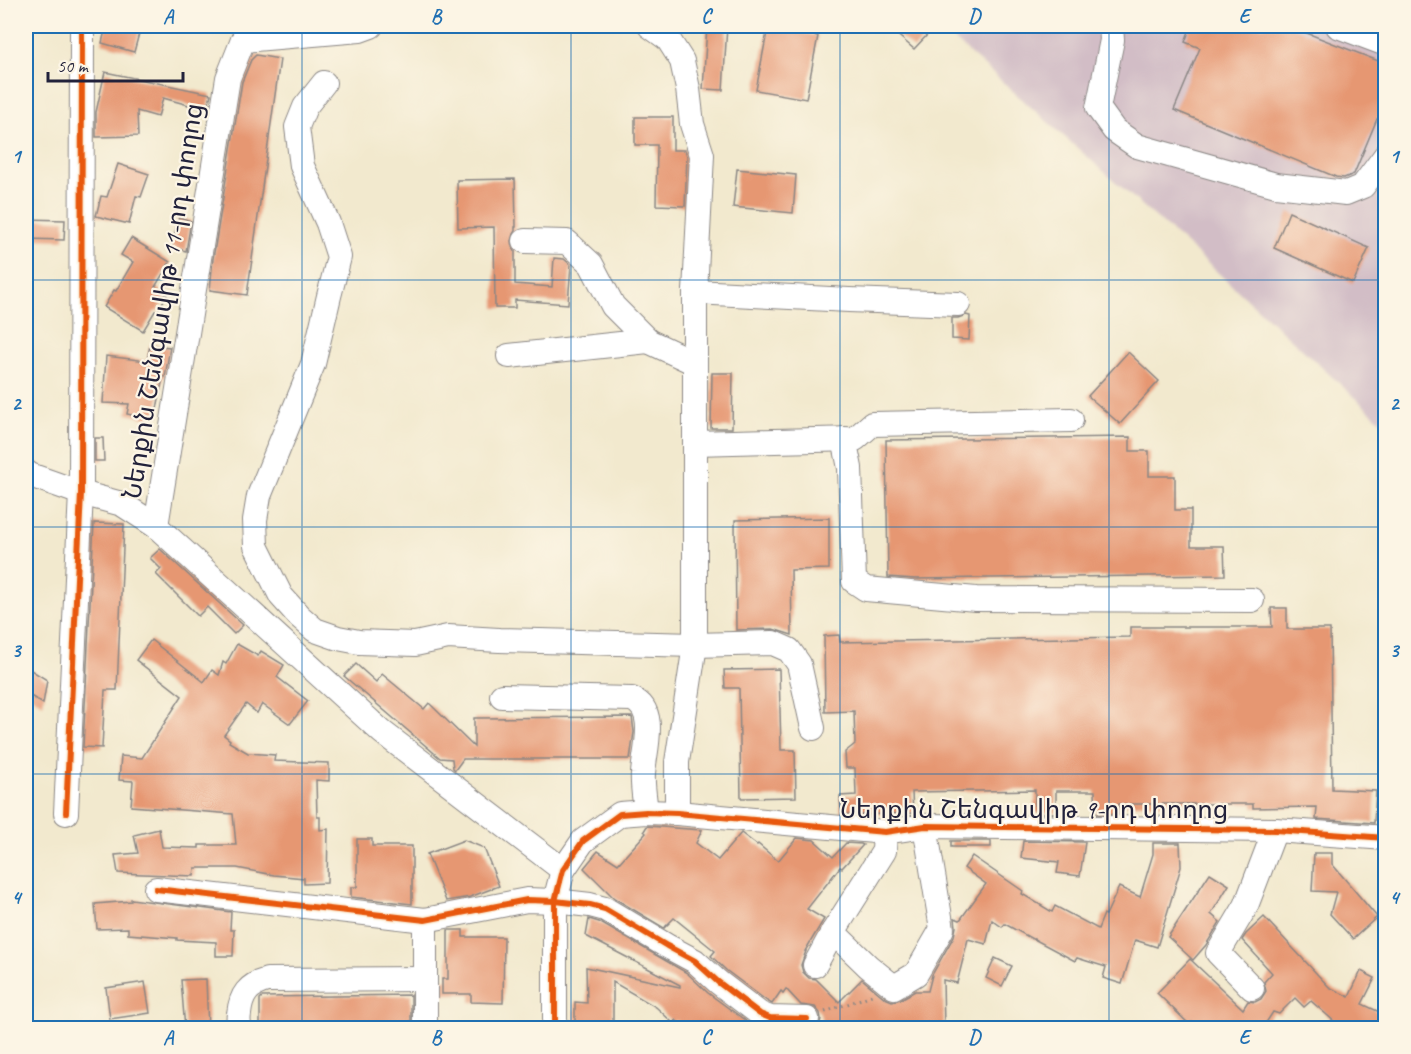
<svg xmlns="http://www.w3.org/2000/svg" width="1411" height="1054" font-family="Caveat,'Noto Sans Armenian',sans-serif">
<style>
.industrial{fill:#d2bdc6}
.building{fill:#e69772}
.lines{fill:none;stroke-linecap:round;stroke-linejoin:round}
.minor-casing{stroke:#8a8684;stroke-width:26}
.path{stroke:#8a8684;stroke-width:3;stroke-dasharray:1.5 4.5;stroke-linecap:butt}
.minor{stroke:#fff;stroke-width:24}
.cycleway-casing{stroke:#fcf5e5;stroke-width:10}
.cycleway{stroke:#e8590c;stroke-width:6}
.grid{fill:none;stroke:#1f6fb2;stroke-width:1.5;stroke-opacity:0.55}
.labels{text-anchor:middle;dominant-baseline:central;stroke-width:4.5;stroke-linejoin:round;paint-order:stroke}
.street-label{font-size:26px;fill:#22223b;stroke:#fcf5e5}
.neatline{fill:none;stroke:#1f6fb2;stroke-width:2}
.grid-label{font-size:20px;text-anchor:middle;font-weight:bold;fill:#1f6fb2}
</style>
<rect width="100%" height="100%" fill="#fcf5e5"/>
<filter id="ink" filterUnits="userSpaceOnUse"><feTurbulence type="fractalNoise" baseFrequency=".0167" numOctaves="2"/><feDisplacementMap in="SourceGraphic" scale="12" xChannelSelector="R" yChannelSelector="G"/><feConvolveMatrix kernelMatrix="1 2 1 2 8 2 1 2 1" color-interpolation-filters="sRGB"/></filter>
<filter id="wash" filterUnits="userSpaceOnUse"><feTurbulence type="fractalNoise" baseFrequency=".008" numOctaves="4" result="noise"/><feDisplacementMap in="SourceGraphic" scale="24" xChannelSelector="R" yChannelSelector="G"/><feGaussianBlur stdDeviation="1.35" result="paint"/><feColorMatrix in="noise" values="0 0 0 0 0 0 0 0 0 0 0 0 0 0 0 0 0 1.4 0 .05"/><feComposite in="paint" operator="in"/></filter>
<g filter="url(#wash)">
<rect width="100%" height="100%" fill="#f2e9ce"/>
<polygon class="industrial" points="939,26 1385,26 1385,425 1203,259"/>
<g id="blocks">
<g class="building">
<polygon points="106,26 141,26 134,52 102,43"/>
<polygon points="707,26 727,26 723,90 703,89"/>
<polygon points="887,26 920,26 929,33 914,49"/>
<polygon points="1191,26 1289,26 1386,64 1386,107 1380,121 1377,119 1354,174 1344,178 1336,177 1174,110 1200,48 1185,42"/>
<polygon points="768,27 818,36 806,99 756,90"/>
<polygon points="256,55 280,59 247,295 210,290 213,259 242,82 251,60"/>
<polygon points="105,72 211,94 207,110 163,98 158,117 137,111 138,136 96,137 96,112"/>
<polygon points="635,117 673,117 673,150 685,150 687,156 685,206 656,205 657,145 635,145"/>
<polygon points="118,164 149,174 141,197 136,196 129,224 96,216 101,196 107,197"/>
<polygon points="737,169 796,175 793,213 733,207"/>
<polygon points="515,179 516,227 515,227 515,231 513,234 511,241 512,247 515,251 515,284 552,287 554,258 564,259 571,265 568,304 515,300 515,308 495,308 494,227 458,228 457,180"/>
<polygon points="1289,212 1369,248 1353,283 1274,248"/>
<polygon points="179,217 191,221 186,251 171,247"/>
<polygon points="26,219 65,220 64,240 26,239"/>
<polygon points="131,238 170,262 155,287 167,295 157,312 155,311 143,331 104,307 114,290 116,291 133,262 121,255"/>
<polygon points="966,315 970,316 969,340 952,339 952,318 958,318"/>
<polygon points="150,345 170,347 165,377 163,377 155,420 127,414 129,404 103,403 106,356 147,361"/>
<polygon points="1128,352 1159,381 1120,424 1088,396"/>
<polygon points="712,373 733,373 732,428 711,428"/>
<polygon points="1130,437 1130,451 1149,451 1149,476 1175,476 1175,510 1191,510 1191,546 1224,546 1225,575 915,579 888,577 886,440"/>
<polygon points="95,438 103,438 104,461 95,461"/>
<polygon points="829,518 829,569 791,570 792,635 773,629 736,630 735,520"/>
<polygon points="94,523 124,524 117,690 105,690 102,748 83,747"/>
<polygon points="160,549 243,625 234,634 207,607 198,616 156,574 161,569 150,558"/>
<polygon points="1271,608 1287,608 1287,629 1330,629 1332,789 1376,791 1374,823 1316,819 1317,807 1253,808 1253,804 1119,804 1119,814 1096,814 1095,791 1056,791 1056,813 1035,813 1035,790 912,792 913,813 857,815 841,814 840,796 856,795 855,768 846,768 845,752 855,744 854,711 825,712 824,636 839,635 840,642 1130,637 1130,627 1272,627"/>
<polygon points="151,640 204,682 212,670 219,675 223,662 226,664 237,644 258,656 261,651 284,665 277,677 308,701 290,724 262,704 257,713 246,704 224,735 230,740 229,742 248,753 275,755 274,761 329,763 329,781 316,780 317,817 320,817 320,830 328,829 327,883 304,884 304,878 274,875 237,868 195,868 194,876 118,873 115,855 138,853 134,835 159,829 162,847 199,848 199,845 236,845 233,814 131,806 133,781 119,780 121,756 142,758 182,696 136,660"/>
<polygon points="356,664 376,682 382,674 424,709 429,703 474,747 474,718 632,717 634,732 630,759 463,759 455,770 453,768 452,759 440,758 344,676"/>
<polygon points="26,667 47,680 43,704 26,693"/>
<polygon points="779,669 781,750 795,750 796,797 741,798 739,688 725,688 724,670"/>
<polygon points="647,826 702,830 696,843 718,860 741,833 757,845 758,844 778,861 797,838 814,840 833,857 846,843 861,844 863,845 842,868 840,867 807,909 824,919 805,951 806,951 801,965 803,972 809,978 816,979 839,1002 862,979 885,998 892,1001 901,999 915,991 928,991 932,975 954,936 956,927 955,918 960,920 986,884 964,868 972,856 1023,891 1022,894 1052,912 1055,906 1098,929 1104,914 1106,915 1119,887 1140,897 1153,854 1153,843 1180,843 1181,867 1157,947 1135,940 1122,984 1103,978 1106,967 1077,958 1075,961 1034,939 1034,940 1005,924 1002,927 992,920 986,944 968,939 957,983 943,980 944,1027 911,1027 908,1029 826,1029 820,1023 821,1019 820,1013 815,1007 801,1005 786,989 783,993 781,991 772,1004 767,1001 727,971 711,956 715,951 674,918 664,928 614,898 584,868 598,851 618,864 646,833 644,831"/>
<polygon points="357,839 372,839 372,846 412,846 412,904 351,897 351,887 357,887"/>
<polygon points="464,840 484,848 499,886 470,897 446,901 427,854"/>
<rect x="951" y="841" width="40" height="6"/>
<polygon points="1023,841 1085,842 1080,876 1057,873 1059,862 1021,858"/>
<polygon points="1314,853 1332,853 1332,864 1377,917 1353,939 1330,914 1336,892 1312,891"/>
<polygon points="1210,873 1229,885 1211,914 1220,922 1206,945 1193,960 1168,937"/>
<polygon points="131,899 231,912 230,930 234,930 233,956 216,956 216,942 177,940 177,938 128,934 128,928 97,929 95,904 131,901"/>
<polygon points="1264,917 1329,987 1349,997 1361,971 1375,978 1362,1004 1386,1015 1386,1029 1343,1029 1311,1001 1304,1007 1295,998 1279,1014 1273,1012 1262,1029 1201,1029 1192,1022 1190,1025 1157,993 1190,959 1243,1009 1248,1001 1255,1002 1261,999 1266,991 1264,982 1272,973 1242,940 1246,934"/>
<polygon points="589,919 599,922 687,973 708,993 746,1021 738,1029 685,1029 676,1020 673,1023 656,1007 613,982 613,1028 575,1028 575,1002 587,1003 586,967 680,987 680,985 586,936"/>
<polygon points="448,930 463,930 463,937 504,937 503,1003 471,1002 471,994 442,994 442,979 448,979"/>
<polygon points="995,958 1012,966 1002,986 986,978"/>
<polygon points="206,979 208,1029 185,1029 181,980"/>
<polygon points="145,982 150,1013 110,1019 106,988"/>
<polygon points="411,995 411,1028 260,1029 260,999 262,997"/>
</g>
</g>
</g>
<g filter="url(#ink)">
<use href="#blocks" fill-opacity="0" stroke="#8a8684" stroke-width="1.5"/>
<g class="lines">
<g class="minor-casing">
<g id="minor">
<polyline points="650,26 668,39 682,61 688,89 692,124 702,155 695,292 695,645 677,762 677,813"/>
<polyline points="1111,26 1112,40 1098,108 1114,130 1137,146 1276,185 1346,193 1363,186 1386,155"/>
<polyline points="1338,26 1386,44"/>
<polyline points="243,40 360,30 371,26"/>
<polyline points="324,83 305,107 297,127 302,166 328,223 339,257 329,296 313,364 259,496 255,520 256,546 281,596 299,616 315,630 338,638 359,642 415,644 448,637 499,640 695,645 773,643 789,650 799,664 813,728"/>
<polyline points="525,241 567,242 591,264 613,306 648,341 695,363"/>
<polyline points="695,292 849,300 958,304"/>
<polyline points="509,356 648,341"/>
<polyline points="844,439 850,468 854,581 866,589 976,599 1252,600"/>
<polyline points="695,443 855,439 872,424 1071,420"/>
<polyline points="26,472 30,475 81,493 122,504 156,526 382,732 563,870"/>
<polyline points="156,526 228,78 243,40 253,26"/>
<path d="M502,696L632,699C659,710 644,752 643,774C642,785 645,801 646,812"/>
<polyline points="66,813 81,493 82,26"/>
<polyline points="885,832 884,851 833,932 868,966 894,987 916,974 942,929 925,826"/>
<polyline points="156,889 425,920 527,900 555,901 590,905 605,909 667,946 695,961 718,982 760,1014 770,1018 807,1019"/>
<polyline points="815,965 833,932"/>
<polyline points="1252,988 1218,953 1246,906 1275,830"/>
<path d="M240,1028C238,1023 238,1020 239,1014C241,995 248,985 267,980L424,979"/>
<polyline points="425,1028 425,920"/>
<polyline points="555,1028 555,901 563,870 583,841 620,814 646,812 677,813 885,832 925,826 1275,830 1386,838"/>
</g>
</g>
<polyline class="path" points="825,1012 872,995"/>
<use href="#minor" class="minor"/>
<g class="cycleway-casing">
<g id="cycleway">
<polyline points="66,813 81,493 82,26"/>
<polyline points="156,889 425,920 527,900 555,901 590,905 605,909 667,946 695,961 718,982 760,1014 770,1018 807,1019"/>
<polyline points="555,1028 555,901 563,870 583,841 620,814 646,812 677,813 885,832 925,826 1275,830 1386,838"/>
</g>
</g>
<use href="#cycleway" class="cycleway"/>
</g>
</g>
<path class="grid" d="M302,26V1028M571,26V1028M840,26V1028M1109,26V1028M26,280H1386M26,527H1386M26,774H1386"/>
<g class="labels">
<g class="street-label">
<text transform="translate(163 301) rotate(-81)">Ներքին Շենգավիթ 11-րդ փողոց</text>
<text x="1034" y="809">Ներքին Շենգավիթ 9-րդ փողոց</text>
</g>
</g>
<rect width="1411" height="1054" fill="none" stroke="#fcf5e5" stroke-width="66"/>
<path d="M48 72v9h135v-9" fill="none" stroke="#22223b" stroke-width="3"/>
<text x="57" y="72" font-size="18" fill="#22223b" stroke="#fcf5e5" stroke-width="4.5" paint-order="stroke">50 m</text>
<rect x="33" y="33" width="1345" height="988" class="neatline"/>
<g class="grid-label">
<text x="168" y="23">A</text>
<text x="436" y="23">B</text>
<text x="706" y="23">C</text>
<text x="974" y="23">D</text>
<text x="1244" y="23">E</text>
<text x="16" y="163">1</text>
<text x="1394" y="163">1</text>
<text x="16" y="410">2</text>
<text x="1394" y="410">2</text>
<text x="16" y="657">3</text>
<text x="1394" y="657">3</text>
<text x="16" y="904">4</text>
<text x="1394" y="904">4</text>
<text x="168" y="1044">A</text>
<text x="436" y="1044">B</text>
<text x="706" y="1044">C</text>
<text x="974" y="1044">D</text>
<text x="1244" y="1044">E</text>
</g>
</svg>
